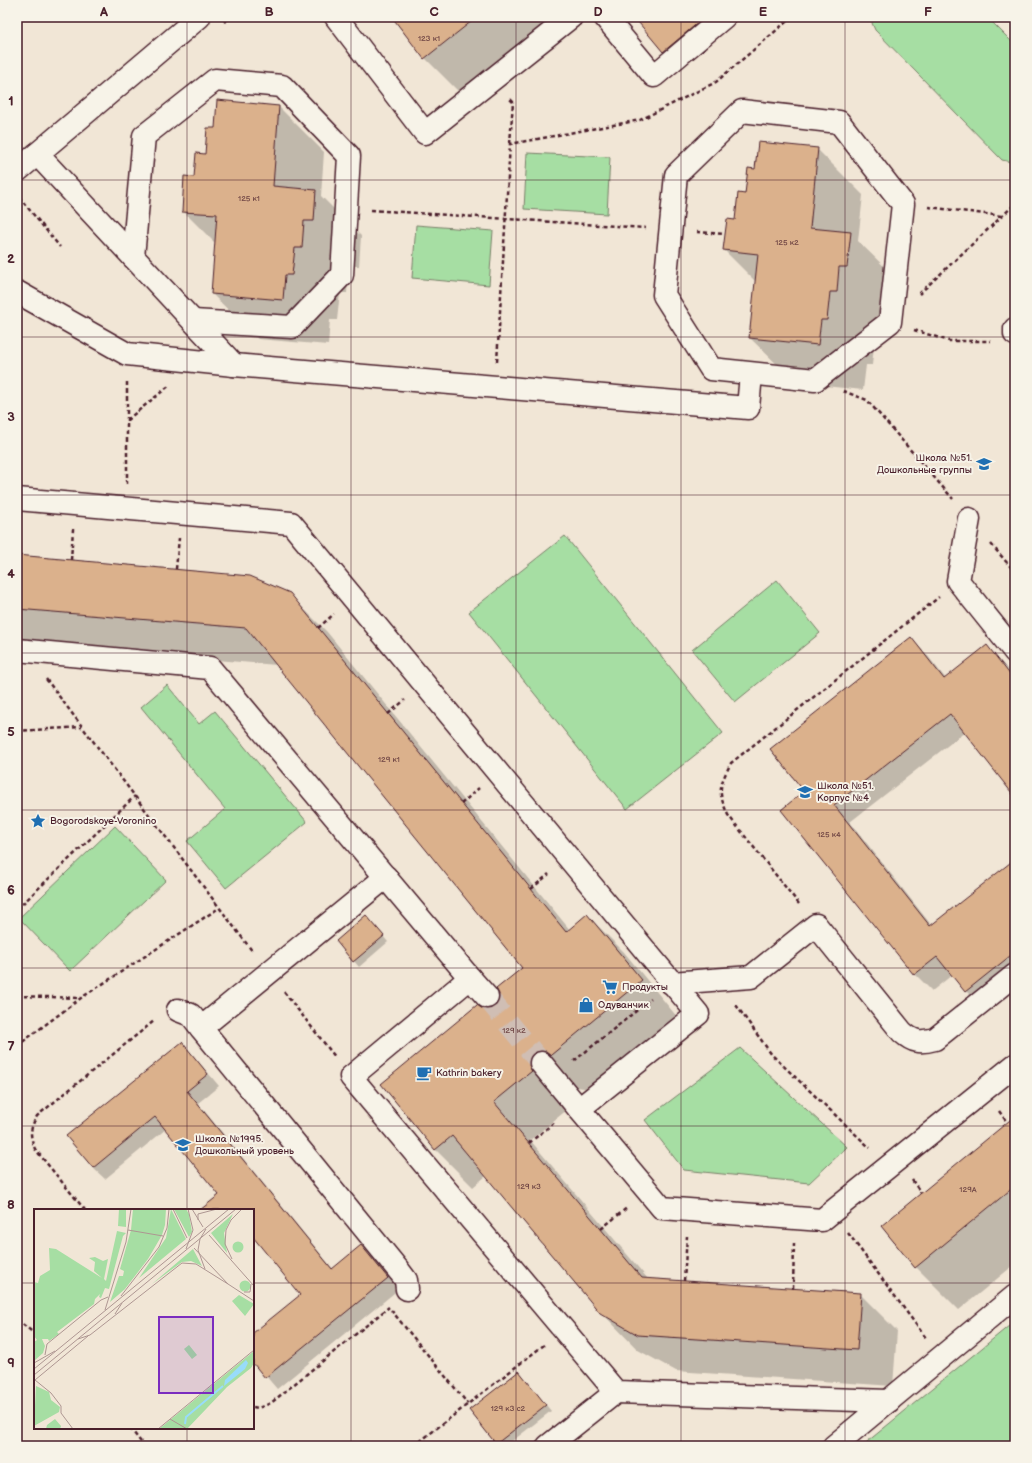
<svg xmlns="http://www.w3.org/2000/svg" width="1032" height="1463" font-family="'Balsamiq Sans',sans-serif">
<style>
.green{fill:#a6dea3;stroke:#787e67}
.shadow{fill:#0003}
.building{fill:#dbb18c;stroke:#4a1f2b}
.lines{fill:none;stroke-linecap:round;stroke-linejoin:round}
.minor-tunnel{stroke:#d0beb4;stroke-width:22;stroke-dasharray:22 11;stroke-linecap:butt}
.minor-casing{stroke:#4a1f2b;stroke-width:25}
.path{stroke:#4a1f2b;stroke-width:2.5;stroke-dasharray:4 3;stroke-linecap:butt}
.minor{stroke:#f7f3e8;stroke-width:22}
.grid{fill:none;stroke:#4a1f2b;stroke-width:1;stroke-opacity:0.55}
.labels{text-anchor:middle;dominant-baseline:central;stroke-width:4;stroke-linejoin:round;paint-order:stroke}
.number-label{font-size:8px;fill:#6e4443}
.poi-label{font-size:10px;fill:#4a1f2b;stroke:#f7f3e8;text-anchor:start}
.inset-river{fill:none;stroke:#98dcfa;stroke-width:2}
.inset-road{fill:none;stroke:#ae9692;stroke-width:1}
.view{fill:#7b2cbf;fill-opacity:0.15;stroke:#7b2cbf;stroke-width:2}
.inset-edge{fill:none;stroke:#4a1f2b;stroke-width:2}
.neatline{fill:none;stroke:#4a1f2b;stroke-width:1.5}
.grid-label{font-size:13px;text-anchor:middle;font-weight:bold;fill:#4a1f2b}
</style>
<rect width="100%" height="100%" fill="#f1e6d6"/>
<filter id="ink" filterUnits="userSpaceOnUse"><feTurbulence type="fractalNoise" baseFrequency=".025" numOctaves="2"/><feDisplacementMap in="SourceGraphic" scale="8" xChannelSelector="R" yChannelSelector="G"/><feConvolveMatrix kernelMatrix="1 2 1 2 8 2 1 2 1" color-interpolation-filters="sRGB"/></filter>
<g filter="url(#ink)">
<g class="green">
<polygon points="873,17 987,17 1015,45 1015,160 1011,162 1002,160 875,30 872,23"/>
<polygon points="527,153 610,157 607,214 524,209"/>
<polygon points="416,225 493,231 489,285 412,278"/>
<polygon points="565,536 723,733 627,809 469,612"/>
<polygon points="777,580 820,633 735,702 692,650"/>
<polygon points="167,685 199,724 215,711 307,822 226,888 187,841 225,809 141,707"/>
<polygon points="115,826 166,880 70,971 19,918"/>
<polygon points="740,1048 847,1147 809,1183 684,1170 645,1120"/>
<polygon points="1015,1321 1015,1446 862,1446"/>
</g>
<g class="shadow">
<polygon points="393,17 575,17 468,101 425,58"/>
<polygon points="635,17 716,17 670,56"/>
<polygon points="279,107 324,152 321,196 361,236 359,266 349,266 347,293 340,293 337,320 330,320 328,345 258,339 212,294 216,244 183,211 216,129"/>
<polygon points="817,149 863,195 858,241 896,278 875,337 872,365 866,365 863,390 796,383 750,338 756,282 724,250 756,170"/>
<polygon points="17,556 289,594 327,632 570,930 587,915 624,952 678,1018 589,1092 584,1088 577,1087 570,1091 568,1109 530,1140 648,1279 860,1294 897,1331 893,1386 676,1371 638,1350 601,1312 486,1176 473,1187 436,1150 382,1084 483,1010 490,1010 496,1007 524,968 277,665 17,643"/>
<polygon points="911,638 927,655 946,679 986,647 1003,664 1015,678 1015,795 965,732 850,822 932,926 1015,860 1015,983 983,1008 966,991 952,975 932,991 915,974 783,810 805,792"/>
<polygon points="371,922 388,942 359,967 337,941"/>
<polygon points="182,1043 193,1055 219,1086 198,1103 333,1269 361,1246 372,1257 399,1289 277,1389 253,1361 253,1334 302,1295 253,1235 253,1210 202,1210 220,1195 166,1129 105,1179 93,1168 68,1136"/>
<polygon points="1015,1117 1015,1264 959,1310 916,1267"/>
<polygon points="519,1372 551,1411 506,1446 499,1446 471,1411"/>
</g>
<g class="building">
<polygon points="392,17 477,17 424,59"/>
<polygon points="634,17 705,17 663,52"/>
<polygon points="217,100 279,106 273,186 316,190 314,221 304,221 302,248 295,248 292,275 285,275 283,300 211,294 217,214 182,212 184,176 194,177 196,153 205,154 207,128 215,128"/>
<polygon points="758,142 818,148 810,228 851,232 847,267 839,267 837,292 830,292 827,320 821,320 818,345 749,338 758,254 723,250 727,219 735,220 738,193 745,194 748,168 755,169"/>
<polygon points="17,555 250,576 290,593 566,932 587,914 642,980 551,1055 546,1051 539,1051 533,1054 529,1058 529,1065 532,1071 494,1102 642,1278 861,1293 857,1350 638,1335 600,1313 452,1136 435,1150 381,1084 477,1005 483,1009 490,1009 495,1007 499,1001 499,994 496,989 522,968 246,628 17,609"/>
<polygon points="911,637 944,679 987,645 1015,681 1015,797 950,714 834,805 930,926 1015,859 1015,952 965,992 937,957 914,975 781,810 804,791 770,749"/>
<polygon points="366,915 384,936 353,962 336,941"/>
<polygon points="182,1042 208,1074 187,1091 332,1269 361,1245 388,1278 265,1378 253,1363 253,1333 300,1295 253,1237 253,1210 200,1210 219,1195 155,1117 93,1168 66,1136"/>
<polygon points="1015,1116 1015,1186 915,1268 881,1226"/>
<polygon points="519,1371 546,1405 496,1444 469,1410"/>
</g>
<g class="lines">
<polyline class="minor-tunnel" points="487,997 541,1063"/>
<g class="minor-casing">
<g id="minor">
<polyline points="336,17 425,133 571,17"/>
<polyline points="605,17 654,76 724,17"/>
<polygon points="742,111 839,122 903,204 890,322 815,380 711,369 664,295 676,175"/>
<polyline points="37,154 234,365"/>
<polyline points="17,171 199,17"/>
<polyline points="133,257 144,136 215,80 282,86 349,156 342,275 292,327 193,321"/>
<polyline points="17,292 127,354 234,365 748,408 751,374"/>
<polyline points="1015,329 1015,334"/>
<polyline points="17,499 291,523 698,1014 579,1109 662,1208 822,1220 1015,1065"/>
<polyline points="969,519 958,581 1015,652"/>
<polyline points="17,650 210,668 470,978 487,997"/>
<polyline points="470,978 351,1077 616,1392 889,1401"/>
<path d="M671,983L751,977L816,925L902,1032C913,1042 920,1043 935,1039L1015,975"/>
<polyline points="178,1010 191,1015 201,1028 386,877"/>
<polyline points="201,1028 400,1272 406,1280 407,1289"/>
<polyline points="541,1063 579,1109"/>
<polyline points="548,1446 616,1392"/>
<polyline points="834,1446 1015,1296"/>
</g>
</g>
<g class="path">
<polyline points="224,22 230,17"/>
<polyline points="510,144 513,102 510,99"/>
<polyline points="19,197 60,247"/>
<polyline points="928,207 1002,216"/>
<polyline points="371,210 646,228"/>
<polyline points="697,232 725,234"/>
<polyline points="919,294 1015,204"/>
<polyline points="914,330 949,341 991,341"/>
<polyline points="497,362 510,144 640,120 716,82 792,17"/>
<polyline points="843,391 867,400 953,499"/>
<polyline points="127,420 170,385"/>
<polyline points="127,484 127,379"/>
<polyline points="991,544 1015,572"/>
<polyline points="71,560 73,529"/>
<polyline points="176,569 179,538"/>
<polyline points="318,628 334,614"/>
<polyline points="46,679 253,952"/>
<polyline points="388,714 405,700"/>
<polyline points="17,731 82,727"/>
<polyline points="461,804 479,788"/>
<polyline points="531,889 549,874"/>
<path d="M799,904L728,815C717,791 719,786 731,763L939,597"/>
<polyline points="17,909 135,796"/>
<polyline points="284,992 336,1058"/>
<polyline points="17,996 80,998"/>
<polyline points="736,1005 772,1055 870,1148"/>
<polyline points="17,1046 81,998 219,908"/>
<polyline points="574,1061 651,999"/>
<polyline points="999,1111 1007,1122"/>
<polyline points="529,1143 556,1121"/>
<polyline points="912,1180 921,1193"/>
<path d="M85,1210L35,1149C29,1134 30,1129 37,1116L154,1021"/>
<polyline points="601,1229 628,1207"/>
<polyline points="848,1233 926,1338"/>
<polyline points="684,1281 687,1236"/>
<polyline points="793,1289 794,1243"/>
<polyline points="391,1310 468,1404"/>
<polyline points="17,1320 35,1334"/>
<polyline points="253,1407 258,1408 271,1403 389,1307"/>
<polyline points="130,1428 144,1446"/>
<polyline points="414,1446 544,1345"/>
</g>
<use href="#minor" class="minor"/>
</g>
</g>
<path class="grid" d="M187,17V1210M351,17V1446M516,17V1446M681,17V1446M845,17V1446M17,180H1015M17,337H1015M17,495H1015M17,653H1015M17,810H1015M17,968H1015M17,1126H1015M17,1283H35M253,1283H1015M187,1428V1446"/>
<defs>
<g id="school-bare" transform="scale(1.2)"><path d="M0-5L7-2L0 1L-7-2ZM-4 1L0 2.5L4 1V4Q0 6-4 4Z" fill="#1f6fb2" stroke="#f7f3e8" stroke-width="2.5" paint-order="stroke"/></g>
<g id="sight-bare" transform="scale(1.2)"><path d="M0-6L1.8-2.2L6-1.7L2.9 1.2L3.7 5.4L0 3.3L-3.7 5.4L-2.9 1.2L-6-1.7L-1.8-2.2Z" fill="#1f6fb2" stroke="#f7f3e8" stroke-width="2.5" paint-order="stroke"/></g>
<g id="supermarket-bare" transform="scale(1.2)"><path d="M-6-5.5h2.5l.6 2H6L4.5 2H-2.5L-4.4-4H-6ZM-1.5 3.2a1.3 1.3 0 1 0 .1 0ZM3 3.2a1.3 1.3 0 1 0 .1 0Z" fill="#1f6fb2" stroke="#f7f3e8" stroke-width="2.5" paint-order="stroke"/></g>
<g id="shop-bare" transform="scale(1.2)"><path d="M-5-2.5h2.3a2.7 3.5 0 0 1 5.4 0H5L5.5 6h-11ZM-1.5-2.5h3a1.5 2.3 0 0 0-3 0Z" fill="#1f6fb2" stroke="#f7f3e8" stroke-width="2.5" paint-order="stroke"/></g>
<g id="cafe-bare" transform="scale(1.2)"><path d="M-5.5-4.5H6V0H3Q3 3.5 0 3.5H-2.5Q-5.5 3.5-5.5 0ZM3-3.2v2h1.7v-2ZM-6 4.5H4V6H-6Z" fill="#1f6fb2" stroke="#f7f3e8" stroke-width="2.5" paint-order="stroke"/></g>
</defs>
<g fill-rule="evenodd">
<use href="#school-bare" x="984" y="464"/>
<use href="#school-bare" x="805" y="792"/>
<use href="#sight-bare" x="38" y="821"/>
<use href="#supermarket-bare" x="610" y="987"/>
<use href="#shop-bare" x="586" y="1005"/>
<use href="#cafe-bare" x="424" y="1073"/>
<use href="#school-bare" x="183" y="1145"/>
</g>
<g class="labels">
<g class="number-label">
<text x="429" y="38">123 к1</text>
<text x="249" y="198">125 к1</text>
<text x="787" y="242">125 к2</text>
<text x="389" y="759">129 к1</text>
<text x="829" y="834">125 к4</text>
<text x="514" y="1030">129 к2</text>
<text x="529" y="1186">129 к3</text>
<text x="968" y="1189">129А</text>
<text x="508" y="1408">129 к3 с2</text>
</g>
<g class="poi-label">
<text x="972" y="458" text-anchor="end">Школа №51.<tspan x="972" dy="12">Дошкольные группы</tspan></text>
<text x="817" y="786">Школа №51.<tspan x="817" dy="12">Корпус №4</tspan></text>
<text x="50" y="821">Bogorodskoye-Voronino</text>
<text x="622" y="987">Продукты</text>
<text x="598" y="1005">Одуванчик</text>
<text x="436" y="1073">Kathrin bakery</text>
<text x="195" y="1139">Школа №1995.<tspan x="195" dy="12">Дошкольный уровень</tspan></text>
</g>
</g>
<g transform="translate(34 1209)">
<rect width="220" height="220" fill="#f1e6d6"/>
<path d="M85,0H92V18L84,17ZM99,0H132L131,16L128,26L114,50L91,80L76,93L85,67H89L90,62L86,60L97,21ZM137,0L152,30L105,69L132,29ZM140,0H152L155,5L158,23L155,28ZM199,5L190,24L193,44L177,24ZM83,22L92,24L89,27L75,80L71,79L67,89L65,88L66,85L61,90L60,95L23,123L25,125L15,132L14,130H8L11,137L9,144L0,152V133L3,131L0,127V73L4,74L6,67L16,61L15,39L22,40L68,69L60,62L61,53L55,49L61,48L69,52L74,50L70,70L72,72ZM198.5 38a5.5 5.5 0 1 1 11 0a5.5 5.5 0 1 1-11 0ZM159,40L168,57L157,52L148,53L118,75ZM205.5 77a5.5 5.5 0 1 1 11 0a5.5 5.5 0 1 1-11 0ZM205,86L220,95L211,107L198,92ZM155,136L163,146L158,150L150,140ZM220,142V154L217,159L193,178L153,220H125ZM2,177L15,183L17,191L26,198L25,203L0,217ZM21,210L27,217L26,220H12L13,216Z" fill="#a6dea3"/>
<path d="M212,151L214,154L211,160L190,177L191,171Z" fill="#98dcfa"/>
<path class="inset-river" d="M151,215L152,208L189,177"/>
<path class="inset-road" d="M139,0L153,29M158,0L169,18M164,11V5L183,0M94,21L129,27M175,26L220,77M160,39L194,75L220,92M152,40L159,21L154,0M198,50L191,35L192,21L197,11L208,0M171,60L164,41L166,30L172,20M210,83H216L217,75M87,87L125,38L133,19L135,0M71,101L92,33L97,0M81,105L88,94M44,130L56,126L148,54L162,55L194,75M11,146L13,135L67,91L74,88M0,154L21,142M0,160L195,0M0,166L202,0M1,171L54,127M1,171L17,184L27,197V204L39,220M136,210L153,220M124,220L220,141"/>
<path class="view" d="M125,108H179V184H125Z"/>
<rect width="220" height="220" class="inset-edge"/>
</g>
<rect width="1032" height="1463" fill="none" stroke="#f7f3e8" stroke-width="44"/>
<rect x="22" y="22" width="988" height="1419" class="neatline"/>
<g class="grid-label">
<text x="104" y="16">A</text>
<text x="269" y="16">B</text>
<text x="434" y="16">C</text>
<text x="598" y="16">D</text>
<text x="763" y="16">E</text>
<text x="928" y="16">F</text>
<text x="11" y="105">1</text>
<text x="11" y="263">2</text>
<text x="11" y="421">3</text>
<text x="11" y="578">4</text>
<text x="11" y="736">5</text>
<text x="11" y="894">6</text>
<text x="11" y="1051">7</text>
<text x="11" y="1209">8</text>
<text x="11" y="1367">9</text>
</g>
</svg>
